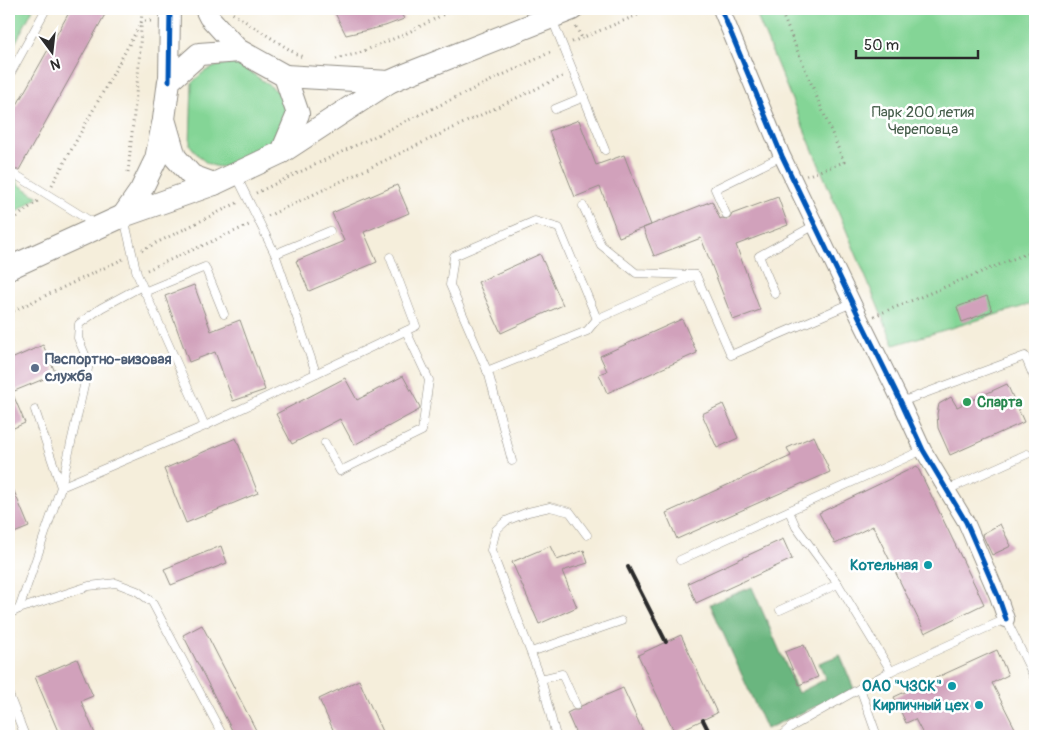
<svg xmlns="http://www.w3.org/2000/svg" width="1044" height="745" font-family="Pangolin,sans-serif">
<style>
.green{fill:#84d596;stroke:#588060}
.forest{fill:#6bb67f;stroke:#4b7055}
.building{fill:#d1a1bb}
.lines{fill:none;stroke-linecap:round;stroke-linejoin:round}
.service-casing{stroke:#908c83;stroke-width:9}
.minor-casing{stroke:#908c83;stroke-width:18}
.tertiary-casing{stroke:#908c83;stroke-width:22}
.secondary-casing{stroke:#908c83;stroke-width:24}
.path{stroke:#908c83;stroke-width:3;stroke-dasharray:1 4;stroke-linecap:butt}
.service{stroke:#fff;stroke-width:8}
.minor{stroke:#fff;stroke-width:16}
.tertiary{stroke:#fff;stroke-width:20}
.secondary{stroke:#fff;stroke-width:22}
.rail{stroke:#2b2b2b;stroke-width:4}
.cycleway-casing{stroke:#fff;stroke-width:8}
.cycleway{stroke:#0057b8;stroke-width:5}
.service-dot{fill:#5c6f8a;stroke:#fff;stroke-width:2}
.leisure-dot{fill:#2e9e5b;stroke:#fff;stroke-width:2}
.culture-dot{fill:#0f9aa8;stroke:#fff;stroke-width:2}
.labels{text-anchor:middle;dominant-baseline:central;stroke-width:5;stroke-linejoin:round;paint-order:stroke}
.park-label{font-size:15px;fill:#465e4b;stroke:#fff}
.service-label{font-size:15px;font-weight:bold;fill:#4e5e75;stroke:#fff;text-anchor:start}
.leisure-label{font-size:15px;font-weight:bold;fill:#27864d;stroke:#fff;text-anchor:start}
.culture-label{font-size:15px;font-weight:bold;fill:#0d838f;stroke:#fff;text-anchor:end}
</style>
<rect width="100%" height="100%" fill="#fff"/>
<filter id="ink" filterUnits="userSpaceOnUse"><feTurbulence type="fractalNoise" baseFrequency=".02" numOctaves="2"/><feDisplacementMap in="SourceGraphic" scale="10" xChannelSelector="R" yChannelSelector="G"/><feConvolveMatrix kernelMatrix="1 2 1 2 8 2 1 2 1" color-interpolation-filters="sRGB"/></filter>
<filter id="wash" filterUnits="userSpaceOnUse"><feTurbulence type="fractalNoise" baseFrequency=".0096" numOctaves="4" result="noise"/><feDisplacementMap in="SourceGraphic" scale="20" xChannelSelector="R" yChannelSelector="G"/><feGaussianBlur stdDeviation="1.12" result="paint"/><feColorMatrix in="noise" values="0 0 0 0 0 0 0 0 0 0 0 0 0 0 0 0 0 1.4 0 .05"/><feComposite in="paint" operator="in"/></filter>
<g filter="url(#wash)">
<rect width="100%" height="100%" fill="#f5eedb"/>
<g class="green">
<polygon points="9,9 33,9 9,55"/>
<polygon points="754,9 1035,9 1035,303 894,345"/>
<path d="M226,64H239L266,83L277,91L287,102L292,112L277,147C257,156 223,178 203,160C198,156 194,150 190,145L192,83C204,70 209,68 226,64Z"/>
<polygon points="16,175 18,184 38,197 9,217 9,188"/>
</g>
<polygon class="forest" points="752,587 798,693 826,679 819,663 840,655 854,689 766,729 710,604"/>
<g id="blocks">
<g class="building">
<polygon points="71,9 108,9 19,170 14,170 11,172 11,177 13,180 9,188 9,119"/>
<polygon points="333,9 399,9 404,19 385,26 346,35"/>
<polygon points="579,120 596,165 624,155 651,225 619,237 600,187 575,197 549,131"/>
<polygon points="397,185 409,213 364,232 377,262 309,291 296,261 344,241 332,213"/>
<polygon points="778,197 788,225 736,245 760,310 733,320 701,238 654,256 643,228 712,201 720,219 722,218 728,219 730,218 732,214"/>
<polygon points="540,254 563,305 501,333 478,282"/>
<polygon points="194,285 211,331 240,320 265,390 233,401 215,352 189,362 165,296"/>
<polygon points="987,296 992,311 962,322 957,307"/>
<polygon points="682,319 697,353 607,393 599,374 607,371 600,356"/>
<polygon points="43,345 56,374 12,392 25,423 9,430 9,360"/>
<polygon points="403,376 420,407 419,410 354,445 340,419 292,444 276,414 345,378 357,400"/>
<polygon points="1007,384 1024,422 950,455 938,428 937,414 939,404 951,397 957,407"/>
<polygon points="723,404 738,438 717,448 702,414"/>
<polygon points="814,436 830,472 803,484 803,483 677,539 666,513 791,456 787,448"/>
<polygon points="236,438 258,493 186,523 164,469"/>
<polygon points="917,466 984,604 925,633 873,526 835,544 819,513"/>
<polygon points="9,479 29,527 9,535"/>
<polygon points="1000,524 1011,546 992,555 982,534"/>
<polygon points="783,539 792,559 696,603 688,583"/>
<polygon points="221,546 227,563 171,585 164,569"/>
<polygon points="550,546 557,560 584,550 588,563 562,571 577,607 539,624 512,562"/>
<polygon points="202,625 259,736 235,736 183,635"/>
<polygon points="681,635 717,713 675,733 638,655"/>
<polygon points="804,645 818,677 799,685 785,652"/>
<polygon points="997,650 1008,675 992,683 1019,736 924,736 915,719 906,723 894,697"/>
<polygon points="77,659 93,696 81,701 96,736 60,736 35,677"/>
<polygon points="359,680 384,736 336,736 319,699"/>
<polygon points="623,688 645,736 577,736 567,713 573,710 578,710 581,706"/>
</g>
</g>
</g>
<g filter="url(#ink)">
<use href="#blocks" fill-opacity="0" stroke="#908c83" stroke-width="1"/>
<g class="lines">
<g class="service-casing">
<g id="service">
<polyline points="552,19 605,150"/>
<polyline points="9,76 46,9"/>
<polyline points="555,109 584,97"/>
<polyline points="16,175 95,224"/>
<polyline points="236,175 275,254 316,373"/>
<polyline points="583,206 601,245 636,273 696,275 731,355 852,303"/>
<polyline points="726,214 715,189 782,156"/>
<polyline points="124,218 137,274 205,426 416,326 390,257"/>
<polyline points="275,254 330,231"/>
<polyline points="144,292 205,267 224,314"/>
<polyline points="775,294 759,256 815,225"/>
<polyline points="487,371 587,331 597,319"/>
<polyline points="901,402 1025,356 1035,380"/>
<polyline points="35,410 61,487 205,426"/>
<polyline points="325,443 340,471 422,431 429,380 406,331"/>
<polyline points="512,461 489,375 450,285 454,256 535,221 559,228 597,319 696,275"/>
<polyline points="947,490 1027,454"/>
<polyline points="789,511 796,527 838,584"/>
<polyline points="680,560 923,450"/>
<polyline points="19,609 89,586 116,583 137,591 152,602 223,736"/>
<polyline points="780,610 838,584 891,671"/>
<polyline points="9,614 19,609 61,487 89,364 78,338 79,324 101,308 142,286"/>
<polyline points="531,652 621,621"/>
<polyline points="541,679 562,674 576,705"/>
<polyline points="860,688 877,736"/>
<polyline points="9,695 25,736"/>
<polyline points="556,736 541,679 491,550 496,530 506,521 528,512 550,507 570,512 587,535"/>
<polyline points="781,736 791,727 891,671 1006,619 1035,679"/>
</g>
</g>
<g class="minor-casing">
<polyline id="minor" points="721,9 782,156 861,321 901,402 923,450 966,522 998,596 1006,619"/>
</g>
<g class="tertiary-casing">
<g id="tertiary">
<polyline points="205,9 209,17 240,51"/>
<polyline points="169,81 170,9"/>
</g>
</g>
<g class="secondary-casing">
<g id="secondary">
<polygon points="240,51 285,76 298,114 282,152 214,184 192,176 175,157 164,119 169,81 199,54"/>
<polyline points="285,76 389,82"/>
<polyline points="282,152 389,82 405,75 572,9"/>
<polyline points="123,216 141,190 156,159 163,124"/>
<polyline points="9,268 123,216 214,184"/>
</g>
</g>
<g class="path">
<polyline points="231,9 232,13 298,55 303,57"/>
<polyline points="780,9 844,162 806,176"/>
<polyline points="576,27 582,38"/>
<polyline points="572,42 652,9"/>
<polyline points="336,59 359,53 405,34 454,9"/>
<polyline points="128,172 139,65 142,9"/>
<polyline points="52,185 142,21 154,21"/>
<polyline points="256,193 553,51"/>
<polyline points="268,216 563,76"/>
<polyline points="9,223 39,200"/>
<polyline points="142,250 237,203"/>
<polyline points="147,270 249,225"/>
<polyline points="9,313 123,259"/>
<polyline points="874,316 1035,250"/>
</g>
<use href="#service" class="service"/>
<use href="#minor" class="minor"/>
<use href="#tertiary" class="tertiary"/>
<use href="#secondary" class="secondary"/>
<g class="rail">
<polyline points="628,567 666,642"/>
<polyline points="703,720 711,736"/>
</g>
<g class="cycleway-casing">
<g id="cycleway">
<polyline points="721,9 782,156 861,321 901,402 923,450 966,522 998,596 1006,619"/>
<polyline points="169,81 170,9"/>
</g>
</g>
<use href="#cycleway" class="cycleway"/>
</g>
</g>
<circle class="service-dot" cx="35" cy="368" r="5"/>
<circle class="leisure-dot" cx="967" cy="402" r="5"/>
<g class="culture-dot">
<circle cx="928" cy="565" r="5"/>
<circle cx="952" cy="686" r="5"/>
<circle cx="979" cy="705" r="5"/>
</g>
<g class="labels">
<g class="park-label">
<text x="923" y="112">Парк 200 летия<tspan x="923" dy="17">Череповца</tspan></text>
</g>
<g class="service-label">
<text x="45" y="359">Паспортно-визовая<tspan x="45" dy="17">служба</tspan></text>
</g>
<g class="leisure-label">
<text x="977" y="402">Спарта</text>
</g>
<g class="culture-label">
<text x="918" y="565">Котельная</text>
<text x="942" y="686">ОАО "ЧЗСК"</text>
<text x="969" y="705">Кирпичный цех</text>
</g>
</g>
<rect width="1044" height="745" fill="none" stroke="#fff" stroke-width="30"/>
<g transform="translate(52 52) rotate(165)" stroke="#ffffff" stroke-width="4" paint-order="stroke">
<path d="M0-4L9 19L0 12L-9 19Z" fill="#2b2b2b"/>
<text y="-8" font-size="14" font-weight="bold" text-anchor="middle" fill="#2b2b2b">N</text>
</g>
<path d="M856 50v8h122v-8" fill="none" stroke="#2b2b2b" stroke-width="2.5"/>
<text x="864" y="50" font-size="15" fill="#2b2b2b" stroke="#ffffff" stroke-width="4" paint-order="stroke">50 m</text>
</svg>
